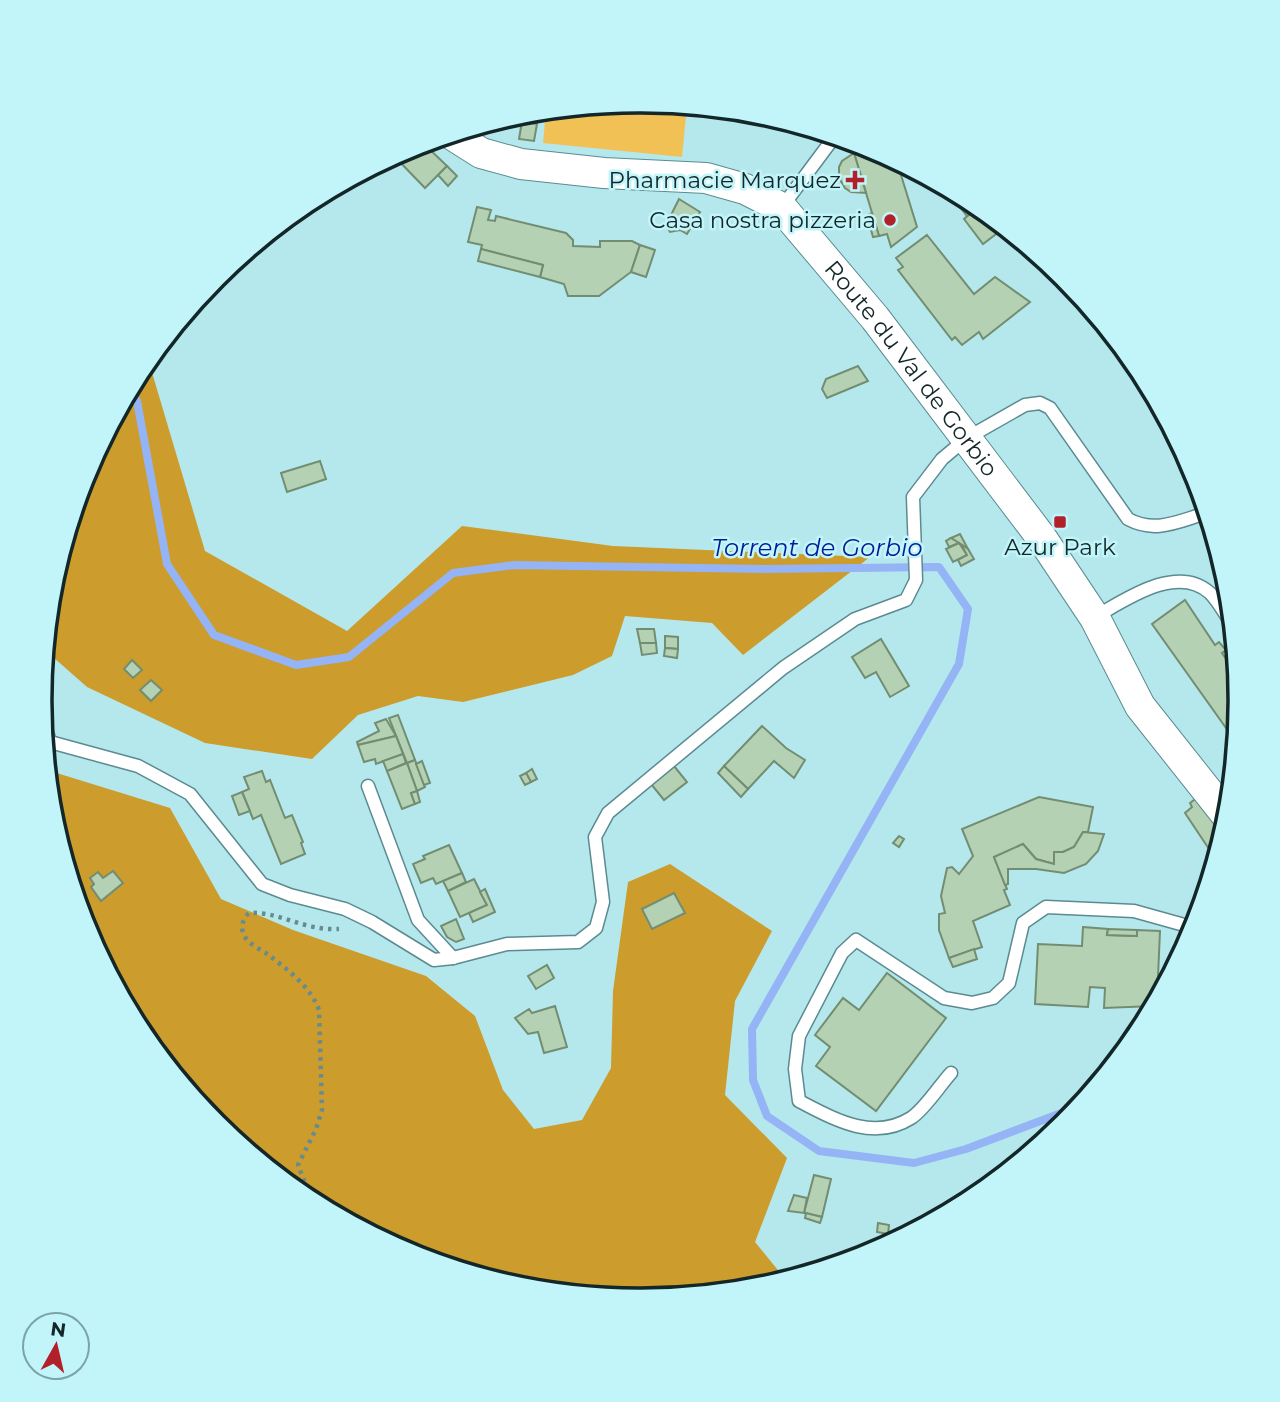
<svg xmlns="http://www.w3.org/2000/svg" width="1280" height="1402" font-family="Montserrat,sans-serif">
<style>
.green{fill:#f2c156}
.forest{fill:#cc9c2c}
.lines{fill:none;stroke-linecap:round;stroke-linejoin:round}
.stream{stroke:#94b4f5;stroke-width:8}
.building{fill:#b4d1b3;stroke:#728d71;stroke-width:2}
.service-casing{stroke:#5b8b90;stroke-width:15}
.tertiary-casing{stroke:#5b8b90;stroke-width:32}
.path{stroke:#678b8e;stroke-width:4.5;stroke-dasharray:3.5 5;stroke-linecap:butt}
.service{stroke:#fff;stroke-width:12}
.tertiary{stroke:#fff;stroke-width:30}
.poi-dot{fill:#b2202a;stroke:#c2f5fa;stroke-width:2.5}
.labels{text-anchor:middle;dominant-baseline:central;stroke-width:5;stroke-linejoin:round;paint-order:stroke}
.poi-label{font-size:23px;fill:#132729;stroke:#c2f5fa;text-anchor:end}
.street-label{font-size:23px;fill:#132729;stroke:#c2f5fa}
.water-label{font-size:24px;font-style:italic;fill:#001c99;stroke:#c2f5fa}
.rim{fill:none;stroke:#132729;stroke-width:3.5}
</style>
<rect width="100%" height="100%" fill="#b5e8ed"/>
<polygon class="green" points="640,101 687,106 682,157 543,143 546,110"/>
<g class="forest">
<polygon points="148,359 205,551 347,631 462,526 613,546 870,557 743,655 712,623 625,616 612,656 573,675 463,702 418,696 358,715 312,759 205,743 87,687 45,650 52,584 86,471 142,367"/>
<polygon points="47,770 170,808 221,899 293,930 426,976 475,1016 503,1090 534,1129 582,1120 611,1068 613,991 628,882 670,864 772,931 735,1001 725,1095 787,1158 755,1242 786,1280 757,1289 640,1301 523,1289 410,1255 306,1199 216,1125 141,1034 86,930 52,818"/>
</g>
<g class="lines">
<polyline class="stream" points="129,390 137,401 167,564 214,635 296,665 349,657 453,573 514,565 764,569 939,567 968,609 959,664 752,1029 753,1080 767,1116 819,1151 914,1163 966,1149 1080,1106"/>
</g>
<g class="building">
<polygon points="522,121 537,124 534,141 519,139"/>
<polygon points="423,143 447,166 425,188 394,156"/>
<polygon points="871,148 897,162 917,227 891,247 887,234 879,236 854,153"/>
<polygon points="854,153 866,193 851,192 845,188 839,178 839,167 842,161"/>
<polygon points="447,166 457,176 448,186 438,175"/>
<polygon points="958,194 974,203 1004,228 983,244 964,219 972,212"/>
<polygon points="958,194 972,212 967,216 953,198"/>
<polygon points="679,199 700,212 687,234 680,230 670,232 666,225"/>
<polygon points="477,207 491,210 488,220 495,221 496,216 566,233 573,240 573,246 600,247 600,241 632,241 640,245 631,272 599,296 568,296 564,284 540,277 543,265 481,249 482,245 468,242"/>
<polygon points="872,213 879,236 873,237 867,215"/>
<polygon points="927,235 974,294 995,277 1030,302 983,339 979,332 962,345 955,337 952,340 898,270 903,267 896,258"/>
<polygon points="640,245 655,250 646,277 631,272"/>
<polygon points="481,249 543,265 540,277 478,261"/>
<polygon points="858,366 868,381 827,398 822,389 826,379"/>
<polygon points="320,461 326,479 287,492 281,473"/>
<polygon points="960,534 968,549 951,538"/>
<polygon points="951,538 959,543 949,547 946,541"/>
<polygon points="959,543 967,555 953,562 946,549"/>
<polygon points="961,544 968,549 974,559 961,566 958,560 967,555"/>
<polygon points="1185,600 1215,645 1219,642 1226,650 1222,653 1237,675 1240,701 1236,742 1152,624"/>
<polygon points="637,629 654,629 656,643 640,643"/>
<polygon points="665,636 678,637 678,649 665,648"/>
<polygon points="881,639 909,686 890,697 876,672 865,678 852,657"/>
<polygon points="640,643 656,643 657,653 642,655"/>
<polygon points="665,648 678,649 677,658 664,656"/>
<polygon points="132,660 142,670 133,678 124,669"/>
<polygon points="151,680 162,690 151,701 140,690"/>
<polygon points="398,715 415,760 407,763 389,718"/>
<polygon points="386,719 396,736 358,745 357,742 379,731 375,723"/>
<polygon points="762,726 786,748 805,760 794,778 774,761 748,789 724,766"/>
<polygon points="396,736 403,754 376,764 375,759 364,762 358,745"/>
<polygon points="403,754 406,763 387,771 383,761"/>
<polygon points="415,760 425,787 417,791 407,763"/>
<polygon points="422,761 430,783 424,785 416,764"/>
<polygon points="407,763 417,791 411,793 415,804 402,809 387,771"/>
<polygon points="674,766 687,782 664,800 651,784"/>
<polygon points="724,766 748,789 741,797 718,773"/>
<polygon points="532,769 537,779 531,782 526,773"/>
<polygon points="262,771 266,782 270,780 285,818 292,815 303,842 301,843 305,854 281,864 261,815 253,819 242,792 249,789 244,777"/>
<polygon points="526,773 531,782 525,785 520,776"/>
<polygon points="417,791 420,802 415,804 411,793"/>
<polygon points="242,792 250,811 239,815 232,796"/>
<polygon points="1039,797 1093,807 1088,832 1083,832 1074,847 1063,852 1054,852 1054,864 1036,859 1023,844 994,857 1007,889 1004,890 1010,905 973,921 982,947 949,958 939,930 939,914 945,913 941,896 947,868 952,867 959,874 973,856 962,829"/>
<polygon points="1198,797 1224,833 1215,863 1206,860 1211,852 1185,813 1192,807 1190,803"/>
<polygon points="1083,832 1104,834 1098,851 1086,864 1064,873 1036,869 1008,869 1008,884 1005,885 994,857 1023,844 1036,859 1054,864 1054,852 1063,852 1074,847"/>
<polygon points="899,836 904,839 899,847 893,843"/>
<polygon points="449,845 462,873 436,884 433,878 421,883 413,864 425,859 423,856"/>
<polygon points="113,871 123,883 101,901 91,887 94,884 90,878 98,872 103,878"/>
<polygon points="462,873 466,882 448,891 443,881"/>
<polygon points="474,879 487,905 460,917 448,891"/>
<polygon points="485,889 495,912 473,922 469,913 487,905 480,892"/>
<polygon points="674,893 685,913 652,929 642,909"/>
<polygon points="456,919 464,939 456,942 447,937 441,926"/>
<polygon points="1083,927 1108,929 1107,935 1137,936 1137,930 1160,931 1157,1000 1154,1006 1104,1008 1105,988 1090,987 1088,1007 1035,1004 1038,944 1082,946"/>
<polygon points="1108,929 1137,930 1137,936 1107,935"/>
<polygon points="974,949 977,959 953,967 949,958"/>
<polygon points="547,965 554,978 536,989 528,976"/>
<polygon points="887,973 946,1018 876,1111 816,1066 830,1047 815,1035 843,998 859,1010"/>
<polygon points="555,1006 567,1047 544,1053 538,1032 528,1034 515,1018 529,1009 532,1013"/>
<polygon points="814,1175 831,1179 822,1217 804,1213"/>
<polygon points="794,1195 807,1198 804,1213 788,1211"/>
<polygon points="806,1213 822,1217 820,1223 805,1218"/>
<polygon points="878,1223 889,1225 888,1234 877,1232"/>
</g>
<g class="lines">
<g class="service-casing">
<g id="service">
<polyline points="782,207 835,136"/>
<path d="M1095,617C1125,600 1177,563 1210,593C1218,601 1225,614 1232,624"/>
<path d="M42,716L50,742L138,766L190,794L262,884L290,895L345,909L372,922L434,960L453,958L507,944L578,942L596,928L603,902L595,837L608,813L783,668L855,619L906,600L916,580L913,497L942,459L967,438L1025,405L1040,403L1050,408L1128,519C1156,534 1178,521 1207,513"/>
<polyline points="368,786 418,920 453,958"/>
<path d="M951,1073C940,1085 924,1110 911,1118C873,1142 834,1119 799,1101L795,1069L799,1036L842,953L856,940L944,998L972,1003L993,998L1009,983L1023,923L1046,907L1134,911L1195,928"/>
</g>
</g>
<g class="tertiary-casing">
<g id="tertiary">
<path id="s1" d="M451,134L481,153L521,164L604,173L706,178L745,189L782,208L875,318L1041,537L1095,618L1140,706L1228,817"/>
</g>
</g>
<g class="path">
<path d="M305,1198L307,1188L298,1165L316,1129L322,1110L319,1010C311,987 286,968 267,954C260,949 250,945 245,937C240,929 242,919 249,913C279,911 304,931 339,929"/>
<polyline points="461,1271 599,1297"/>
</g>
<use href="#service" class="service"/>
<use href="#tertiary" class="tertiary"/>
</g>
<g class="poi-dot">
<path d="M851.5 169.5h7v7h7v7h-7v7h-7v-7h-7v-7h7z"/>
<circle cx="890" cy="220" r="7"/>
<rect x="1053" y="515" width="14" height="14" rx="3.5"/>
</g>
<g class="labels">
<g class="poi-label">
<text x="841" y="180">Pharmacie Marquez</text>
<text x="876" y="220">Casa nostra pizzeria</text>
<text x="1060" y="547" text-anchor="middle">Azur Park</text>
</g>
<g class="street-label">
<text stroke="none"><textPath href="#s1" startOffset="551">Route du Val de Gorbio</textPath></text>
</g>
<g class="water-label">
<text x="817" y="547">Torrent de Gorbio</text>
</g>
</g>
<path d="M0 0H1280V1402H0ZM639 113H641A587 587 0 0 1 1228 700V701A587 587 0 0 1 641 1288H639A587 587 0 0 1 52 701V700A587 587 0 0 1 639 113Z" fill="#c2f5fa" fill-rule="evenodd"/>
<path class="rim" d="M639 113H641A587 587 0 0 1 1228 700V701A587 587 0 0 1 641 1288H639A587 587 0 0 1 52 701V700A587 587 0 0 1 639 113Z"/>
<g transform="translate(56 1346) rotate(8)"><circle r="33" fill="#c2f5fa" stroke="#7ca3a6" stroke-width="2"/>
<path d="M0-5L12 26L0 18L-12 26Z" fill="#b2202a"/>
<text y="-10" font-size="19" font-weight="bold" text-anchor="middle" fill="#132729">N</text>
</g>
</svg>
